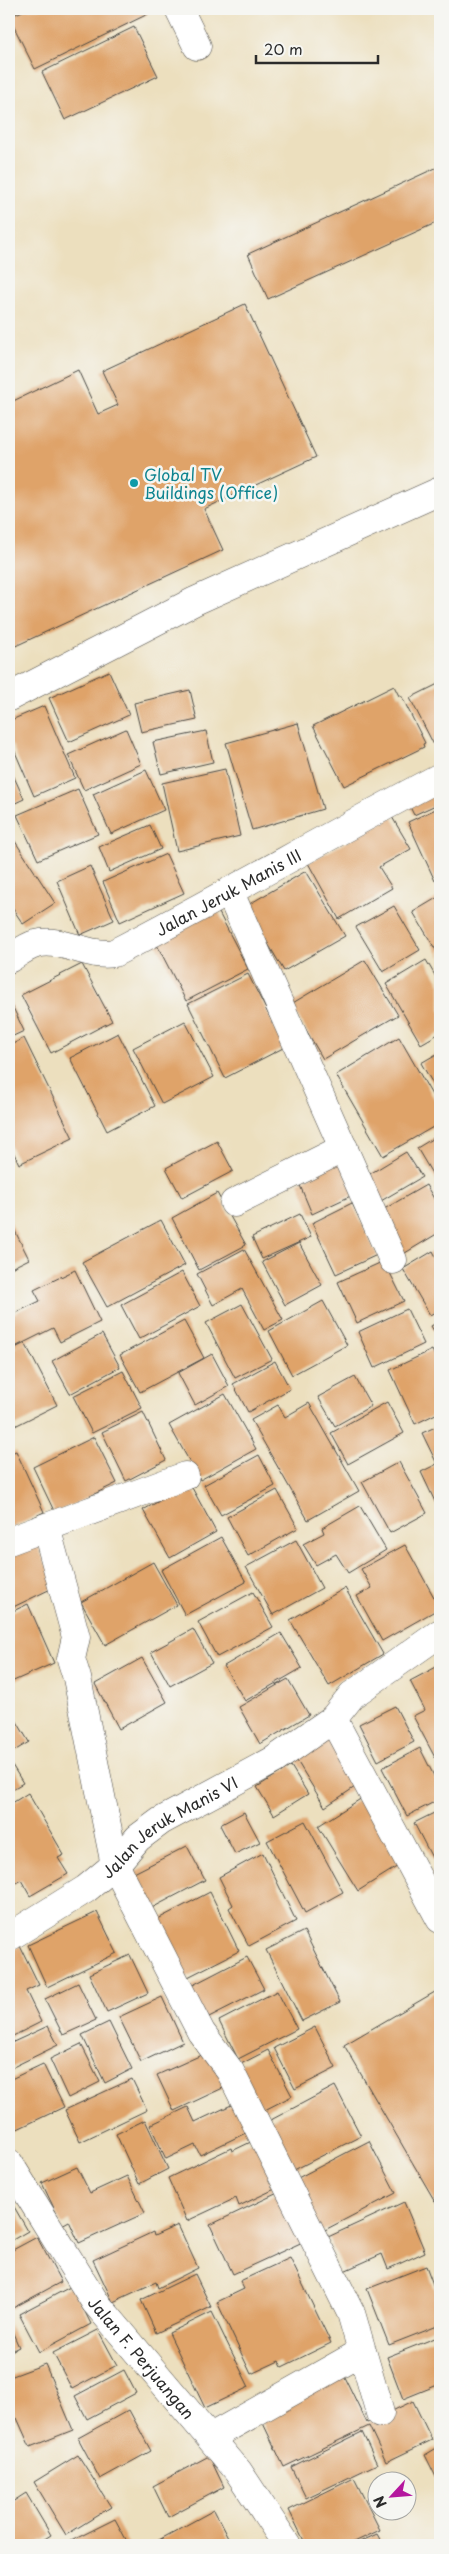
<svg xmlns="http://www.w3.org/2000/svg" width="449" height="2554" font-family="'Playpen Sans',sans-serif">
<style>
.building{fill:#dfa369}
.lines{fill:none;stroke-linecap:round;stroke-linejoin:round}
.minor-casing{stroke:#484641;stroke-width:29}
.minor{stroke:#fff;stroke-width:28}
.culture-dot{fill:#0f9aa8;stroke:#f6f6f2;stroke-width:2}
.labels{text-anchor:middle;dominant-baseline:central;stroke-width:5;stroke-linejoin:round;paint-order:stroke}
.culture-label{font-size:16px;fill:#0d838f;stroke:#f6f6f2;text-anchor:start}
.street-label{font-size:16px;fill:#2b2b2b;stroke:#f6f6f2}
</style>
<rect width="100%" height="100%" fill="#f6f6f2"/>
<filter id="ink" filterUnits="userSpaceOnUse"><feTurbulence type="fractalNoise" baseFrequency=".02" numOctaves="2"/><feDisplacementMap in="SourceGraphic" scale="10" xChannelSelector="R" yChannelSelector="G"/><feConvolveMatrix kernelMatrix="1 2 1 2 8 2 1 2 1" color-interpolation-filters="sRGB"/></filter>
<filter id="wash" filterUnits="userSpaceOnUse"><feTurbulence type="fractalNoise" baseFrequency=".0096" numOctaves="4" result="noise"/><feDisplacementMap in="SourceGraphic" scale="20" xChannelSelector="R" yChannelSelector="G"/><feGaussianBlur stdDeviation="1.12" result="paint"/><feColorMatrix in="noise" values="0 0 0 0 0 0 0 0 0 0 0 0 0 0 0 0 0 1.4 0 .05"/><feComposite in="paint" operator="in"/></filter>
<g filter="url(#wash)">
<rect width="100%" height="100%" fill="#ecdfbe"/>
<g id="blocks">
<g class="building">
<polygon points="27,9 145,9 148,14 35,69 9,17"/>
<polygon points="134,27 158,76 65,120 42,72"/>
<polygon points="440,166 440,221 268,299 248,254"/>
<polygon points="245,304 316,457 204,509 223,550 9,649 9,403 78,370 98,414 118,405 102,371"/>
<polygon points="109,671 129,715 69,742 49,698"/>
<polygon points="440,683 440,747 436,749 410,698"/>
<polygon points="394,686 399,696 401,695 425,743 423,744 424,747 344,786 313,726"/>
<polygon points="190,690 197,720 141,732 134,703"/>
<polygon points="44,706 75,778 34,796 9,738 9,721"/>
<polygon points="298,723 323,809 252,830 226,743"/>
<polygon points="126,729 141,764 84,790 68,755"/>
<polygon points="206,731 213,762 161,774 153,742"/>
<polygon points="9,766 24,799 9,806"/>
<polygon points="225,769 240,836 177,851 162,783"/>
<polygon points="146,770 164,810 111,834 93,794"/>
<polygon points="440,783 440,803 414,815 406,799"/>
<polygon points="78,789 98,834 38,860 17,815"/>
<polygon points="440,807 440,879 435,881 408,822"/>
<polygon points="392,817 411,849 379,867 392,888 339,919 308,863"/>
<polygon points="150,825 161,849 109,872 99,847"/>
<polygon points="9,832 55,903 23,924 9,903"/>
<polygon points="166,854 184,893 120,922 103,882"/>
<polygon points="90,866 114,920 80,935 57,881"/>
<polygon points="306,871 345,936 284,971 246,906"/>
<polygon points="440,896 440,957 413,912"/>
<polygon points="394,906 420,950 383,972 356,927"/>
<polygon points="217,909 248,969 186,1001 155,941"/>
<polygon points="365,960 398,1015 323,1059 291,1004"/>
<polygon points="426,960 440,984 440,1033 421,1044 386,984"/>
<polygon points="82,964 112,1021 51,1053 21,995"/>
<polygon points="248,974 285,1047 225,1078 188,1004"/>
<polygon points="9,999 24,1031 9,1038"/>
<polygon points="185,1021 214,1077 162,1104 133,1048"/>
<polygon points="118,1033 155,1106 107,1131 70,1058"/>
<polygon points="399,1037 440,1109 440,1123 383,1156 336,1075"/>
<polygon points="24,1038 73,1138 19,1164 9,1143 9,1046"/>
<polygon points="440,1052 440,1096 421,1063"/>
<polygon points="440,1134 440,1187 417,1148"/>
<polygon points="217,1141 233,1171 182,1198 166,1168"/>
<polygon points="406,1152 422,1177 374,1205 363,1178"/>
<polygon points="338,1161 357,1193 312,1214 299,1183"/>
<polygon points="426,1185 440,1209 440,1232 400,1256 379,1212"/>
<polygon points="217,1193 246,1245 199,1270 172,1218"/>
<polygon points="352,1203 377,1255 336,1274 312,1223"/>
<polygon points="300,1214 311,1237 262,1259 252,1237"/>
<polygon points="9,1219 29,1259 9,1269"/>
<polygon points="161,1220 185,1265 107,1307 82,1262"/>
<polygon points="299,1243 322,1285 285,1305 262,1262"/>
<polygon points="244,1249 283,1320 264,1330 242,1289 213,1305 197,1274"/>
<polygon points="433,1251 440,1265 440,1309 430,1315 403,1269"/>
<polygon points="384,1261 404,1301 357,1323 338,1282"/>
<polygon points="75,1270 100,1322 60,1342 53,1328 9,1350 9,1316 40,1301 34,1290"/>
<polygon points="182,1272 200,1306 139,1339 121,1305"/>
<polygon points="323,1301 347,1345 292,1375 269,1331"/>
<polygon points="242,1304 272,1359 235,1378 206,1323"/>
<polygon points="407,1309 424,1344 374,1368 358,1332"/>
<polygon points="184,1321 204,1358 140,1392 120,1355"/>
<polygon points="440,1321 440,1341 431,1326"/>
<polygon points="102,1334 120,1367 70,1394 52,1361"/>
<polygon points="25,1343 57,1405 9,1429 9,1351"/>
<polygon points="432,1350 440,1366 440,1412 415,1424 390,1370"/>
<polygon points="212,1354 229,1386 195,1405 178,1373"/>
<polygon points="275,1361 290,1389 248,1412 233,1384"/>
<polygon points="123,1371 142,1408 92,1433 73,1396"/>
<polygon points="355,1377 371,1406 335,1426 318,1397"/>
<polygon points="225,1394 256,1449 200,1480 169,1425"/>
<polygon points="387,1402 404,1433 348,1464 331,1433"/>
<polygon points="309,1403 359,1491 308,1520 251,1420 278,1405 285,1417"/>
<polygon points="143,1412 166,1460 126,1481 102,1432"/>
<polygon points="440,1425 440,1507 438,1508 421,1472 437,1464 422,1433"/>
<polygon points="94,1437 117,1483 55,1513 33,1467"/>
<polygon points="16,1451 44,1512 9,1529 9,1454"/>
<polygon points="259,1455 275,1486 221,1515 204,1485"/>
<polygon points="399,1462 427,1513 390,1533 362,1482"/>
<polygon points="190,1484 216,1532 170,1558 143,1510"/>
<polygon points="277,1490 298,1528 248,1556 227,1517"/>
<polygon points="360,1506 386,1550 348,1573 336,1554 316,1565 303,1544 324,1533 322,1528"/>
<polygon points="221,1537 246,1582 185,1615 161,1570"/>
<polygon points="296,1540 322,1588 273,1615 246,1567"/>
<polygon points="36,1543 57,1586 9,1609 9,1556"/>
<polygon points="405,1545 440,1608 382,1641 357,1596 372,1588 361,1569"/>
<polygon points="153,1562 177,1605 105,1645 81,1602"/>
<polygon points="345,1588 383,1654 329,1686 290,1620"/>
<polygon points="253,1592 273,1627 217,1657 198,1622"/>
<polygon points="28,1604 54,1663 9,1683 9,1613"/>
<polygon points="193,1629 212,1663 170,1686 151,1652"/>
<polygon points="281,1633 302,1668 245,1701 224,1666"/>
<polygon points="142,1658 167,1702 119,1729 95,1684"/>
<polygon points="440,1665 440,1767 413,1716 425,1710 410,1681"/>
<polygon points="288,1679 309,1715 260,1744 239,1707"/>
<polygon points="395,1706 414,1742 378,1761 359,1724"/>
<polygon points="9,1708 29,1742 9,1754"/>
<polygon points="327,1736 358,1785 325,1807 294,1756"/>
<polygon points="420,1748 440,1788 440,1799 407,1816 382,1768"/>
<polygon points="9,1760 23,1783 9,1791"/>
<polygon points="291,1766 308,1794 274,1815 257,1787"/>
<polygon points="28,1793 64,1855 58,1858 68,1874 30,1896 21,1880 9,1887 9,1805"/>
<polygon points="362,1798 403,1863 358,1891 318,1826"/>
<polygon points="440,1810 440,1873 414,1823"/>
<polygon points="244,1812 260,1842 235,1854 220,1825"/>
<polygon points="305,1821 343,1892 305,1913 267,1841"/>
<polygon points="187,1846 205,1880 146,1911 128,1876"/>
<polygon points="263,1853 296,1921 249,1946 229,1908 233,1905 219,1877"/>
<polygon points="210,1892 239,1951 184,1979 154,1921"/>
<polygon points="97,1912 117,1953 47,1987 28,1945"/>
<polygon points="304,1931 340,2002 302,2021 266,1950"/>
<polygon points="20,1946 39,1985 26,1991 41,2022 9,2038 9,1952"/>
<polygon points="130,1955 148,1993 107,2012 89,1974"/>
<polygon points="247,1957 264,1989 203,2020 187,1988"/>
<polygon points="78,1983 96,2020 63,2035 45,1999"/>
<polygon points="440,1989 440,2210 344,2045"/>
<polygon points="277,1991 297,2029 238,2059 219,2021"/>
<polygon points="162,1997 183,2042 141,2062 119,2017"/>
<polygon points="109,2022 132,2069 105,2083 82,2035"/>
<polygon points="48,2026 58,2045 9,2069 9,2044"/>
<polygon points="315,2027 336,2068 295,2089 274,2048"/>
<polygon points="81,2044 100,2082 68,2098 50,2059"/>
<polygon points="268,2050 292,2096 259,2113 235,2067"/>
<polygon points="208,2052 225,2087 174,2111 157,2075"/>
<polygon points="43,2064 64,2107 9,2133 9,2080"/>
<polygon points="132,2079 147,2110 80,2142 65,2110"/>
<polygon points="335,2086 361,2136 294,2170 269,2121"/>
<polygon points="242,2100 256,2128 200,2155 195,2145 166,2159 150,2125 188,2107 195,2122"/>
<polygon points="145,2120 168,2169 139,2184 116,2134"/>
<polygon points="255,2140 277,2188 239,2206 236,2198 187,2221 168,2178 231,2148 232,2151"/>
<polygon points="369,2141 396,2193 321,2232 294,2180"/>
<polygon points="77,2167 90,2193 127,2176 145,2213 79,2243 69,2221 62,2225 42,2183"/>
<polygon points="284,2190 307,2240 233,2274 210,2225"/>
<polygon points="9,2198 28,2231 9,2242"/>
<polygon points="404,2202 425,2252 388,2269 382,2254 344,2271 328,2237"/>
<polygon points="178,2225 198,2268 158,2288 156,2282 113,2302 93,2260 153,2232 154,2236"/>
<polygon points="37,2237 61,2282 11,2309 9,2305 9,2252"/>
<polygon points="290,2258 331,2343 282,2367 279,2361 251,2374 217,2302 244,2289 240,2281"/>
<polygon points="426,2266 440,2303 440,2325 389,2345 367,2289"/>
<polygon points="195,2274 211,2307 156,2333 141,2300"/>
<polygon points="72,2286 91,2324 39,2352 19,2314"/>
<polygon points="212,2312 249,2387 205,2408 169,2333"/>
<polygon points="9,2324 19,2347 9,2352"/>
<polygon points="98,2330 117,2365 72,2389 53,2353"/>
<polygon points="440,2336 440,2384 403,2399 387,2357"/>
<polygon points="45,2364 73,2430 30,2447 17,2418 9,2421 9,2374 10,2377"/>
<polygon points="124,2370 136,2393 87,2419 75,2396"/>
<polygon points="343,2374 367,2423 413,2401 432,2440 386,2462 369,2426 284,2467 259,2415"/>
<polygon points="129,2410 151,2451 100,2479 78,2438"/>
<polygon points="362,2432 377,2464 306,2498 291,2467"/>
<polygon points="440,2446 440,2485 425,2455"/>
<polygon points="78,2455 111,2507 66,2535 34,2482"/>
<polygon points="209,2456 224,2487 168,2517 153,2486"/>
<polygon points="354,2478 380,2530 348,2545 306,2545 289,2510"/>
<polygon points="26,2493 51,2535 35,2545 9,2545 9,2504"/>
<polygon points="214,2510 232,2545 159,2545 157,2541"/>
<polygon points="115,2519 129,2545 68,2545 67,2543"/>
<polygon points="377,2534 383,2545 353,2545"/>
</g>
</g>
</g>
<g filter="url(#ink)">
<use href="#blocks" fill-opacity="0" stroke="#484641" stroke-width="1"/>
<g class="lines">
<g class="minor-casing">
<g id="minor">
<polyline points="179,9 197,46"/>
<polyline points="9,697 195,601 440,491"/>
<polyline points="230,893 393,1260"/>
<path id="s1" d="M9,959C17,954 27,946 36,944C62,937 88,958 114,953C224,896 331,834 440,777"/>
<polyline points="234,1203 344,1148"/>
<polyline points="46,1527 76,1637 71,1659 77,1678 115,1865 201,2032 230,2071 351,2313 380,2413"/>
<polyline points="9,1541 185,1476"/>
<polyline points="333,1719 440,1919"/>
<path id="s2" d="M9,1937L86,1889L115,1865L138,1838L161,1821L274,1760L333,1719L352,1695L440,1633"/>
<path id="s3" d="M9,2163L95,2302L238,2471L287,2545"/>
<polyline points="211,2437 362,2352"/>
</g>
</g>
<use href="#minor" class="minor"/>
</g>
</g>
<circle class="culture-dot" cx="134" cy="483" r="5"/>
<g class="labels">
<g class="culture-label">
<text x="144" y="474">Global TV<tspan x="144" dy="18">Buildings (Office)</tspan></text>
</g>
<g class="street-label">
<text stroke="none"><textPath href="#s1" startOffset="240">Jalan Jeruk Manis III</textPath></text>
<text stroke="none"><textPath href="#s2" startOffset="196">Jalan Jeruk Manis VI</textPath></text>
<text stroke="none"><textPath href="#s3" startOffset="236">Jalan F. Perjuangan</textPath></text>
</g>
</g>
<rect width="449" height="2554" fill="none" stroke="#f6f6f2" stroke-width="30"/>
<g transform="translate(392 2496) rotate(244)"><circle r="24" fill="#f6f6f2" stroke="#a5a5a2"/>
<path d="M0-4L9 19L0 12L-9 19Z" fill="#b5179e"/>
<text y="-8" font-size="14" font-weight="bold" text-anchor="middle" fill="#2b2b2b">N</text>
</g>
<path d="M256 55v8h122v-8" fill="none" stroke="#2b2b2b" stroke-width="2.5"/>
<text x="264" y="55" font-size="15" fill="#2b2b2b" stroke="#f6f6f2" stroke-width="4" paint-order="stroke">20 m</text>
</svg>
